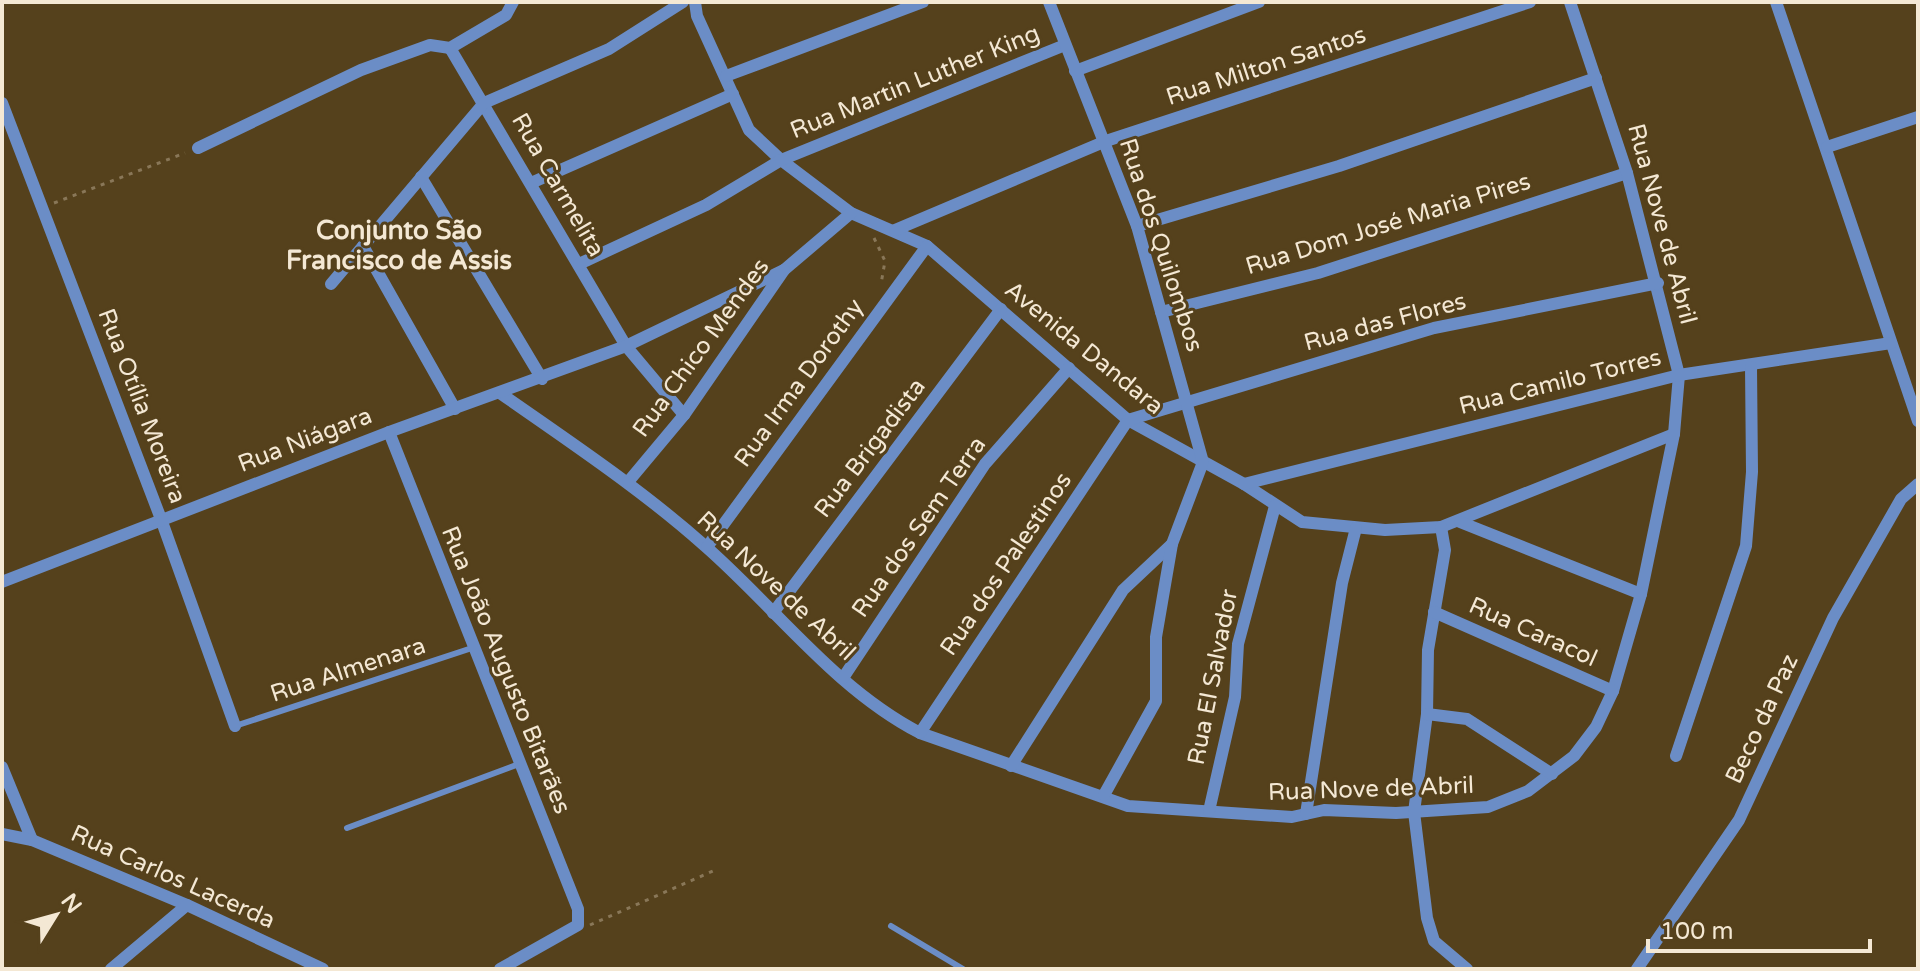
<svg xmlns="http://www.w3.org/2000/svg" width="1920" height="971" font-family="'Varela Round',sans-serif">
<style>
.lines{fill:none;stroke-linecap:round;stroke-linejoin:round}
.path{stroke:#897758;stroke-width:3;stroke-dasharray:4 6;stroke-linecap:butt}
.lane{stroke:#6b8dc6;stroke-width:6}
.street{stroke:#6b8dc6;stroke-width:12}
.labels{text-anchor:middle;dominant-baseline:central;stroke-width:6;stroke-linejoin:round;paint-order:stroke}
.street-label{font-size:24px;fill:#f4e8d4;stroke:#55411c}
.neighbourhood-label{font-size:26px;font-weight:bold;fill:#f4e8d4;stroke:#55411c}
</style>
<rect width="100%" height="100%" fill="#55411c"/>
<g class="lines">
<g class="path">
<polyline points="54,203 185,153"/>
<polyline points="874,238 885,261 881,284"/>
<polyline points="590,925 713,871"/>
</g>
<g class="lane">
<polyline points="235,726 472,648"/>
<polyline points="347,828 519,764"/>
<polyline points="891,926 963,969"/>
</g>
<g class="street">
<polyline points="695,2 697,16 749,130 781,160 851,213 927,246 1128,420 1244,484 1302,522 1385,530 1441,527 1674,434"/>
<polyline points="1776,2 1918,421"/>
<polyline points="450,48 626,346 684,415"/>
<polyline points="1075,71 1259,2"/>
<polyline points="726,76 923,2"/>
<polyline points="2,103 161,519 235,726"/>
<polyline points="1827,147 1918,117"/>
<polyline points="198,148 361,70 430,45 450,48 506,15 513,2"/>
<polyline points="421,177 542,379"/>
<polyline points="531,183 733,94"/>
<polyline points="1137,226 1339,166 1596,78"/>
<polyline points="895,230 1106,141 1530,2"/>
<polyline points="363,246 455,409"/>
<polyline points="579,264 706,205 781,160 1065,45"/>
<polyline points="331,284 484,103 609,49 683,2"/>
<polyline points="1161,312 1318,273 1627,173"/>
<path d="M500,393C570,442 641,489 705,546C776,608 835,689 920,733L1128,806L1292,817L1324,810L1396,813L1488,807L1528,791L1574,756L1596,727L1613,691L1641,594L1674,434L1679,375L1627,173L1570,2"/>
<polyline points="389,432 578,909 578,925 500,969"/>
<polyline points="628,482 684,415 784,270 851,213"/>
<polyline points="1244,484 1679,375 1891,343"/>
<polyline points="1460,522 1641,594"/>
<polyline points="1441,527 1445,550 1428,650 1427,714 1414,812 1427,918 1434,941 1467,969"/>
<polyline points="707,547 927,246"/>
<polyline points="2,582 389,432 626,346 784,270"/>
<polyline points="1434,612 1613,691"/>
<polyline points="773,613 1001,309"/>
<polyline points="843,678 985,464 1069,368"/>
<polyline points="1427,714 1467,719 1552,774"/>
<polyline points="920,733 1128,420 1434,328 1658,283"/>
<polyline points="1676,756 1746,546 1752,472 1751,367"/>
<polyline points="1011,766 1123,590 1172,544 1203,462 1137,226 1049,2"/>
<polyline points="2,767 32,840"/>
<polyline points="1104,795 1156,701 1156,637 1172,544"/>
<polyline points="1209,811 1235,697 1238,644 1275,506"/>
<polyline points="1306,814 1342,583 1356,528"/>
<polyline points="2,834 32,840 187,905 323,969"/>
<polyline points="111,969 187,905"/>
<polyline points="1637,969 1739,820 1833,618 1901,499 1918,484"/>
</g>
</g>
<g class="labels">
<g class="street-label">
<text transform="translate(1266 66) rotate(-18)">Rua Milton Santos</text>
<text transform="translate(915 82) rotate(-22)">Rua Martin Luther King</text>
<text transform="translate(558 185) rotate(60)">Rua Carmelita</text>
<text transform="translate(1388 224) rotate(-17)">Rua Dom José Maria Pires</text>
<text transform="translate(1662 224) rotate(75)">Rua Nove de Abril</text>
<text transform="translate(1161 245) rotate(72)">Rua dos Quilombos</text>
<text transform="translate(1385 322) rotate(-15)">Rua das Flores</text>
<text transform="translate(701 348) rotate(-54)">Rua Chico Mendes</text>
<text transform="translate(1084 348) rotate(39)">Avenida Dandara</text>
<text transform="translate(1560 382) rotate(-14)">Rua Camilo Torres</text>
<text transform="translate(799 383) rotate(-54)">Rua Irma Dorothy</text>
<text transform="translate(142 406) rotate(69)">Rua Otília Moreira</text>
<text transform="translate(305 440) rotate(-21)">Rua Niágara</text>
<text transform="translate(870 448) rotate(-53)">Rua Brigadista</text>
<text transform="translate(919 527) rotate(-55)">Rua dos Sem Terra</text>
<text transform="translate(1006 564) rotate(-56)">Rua dos Palestinos</text>
<text transform="translate(776 586) rotate(43)">Rua Nove de Abril</text>
<text transform="translate(1533 632) rotate(24)">Rua Caracol</text>
<text transform="translate(348 670) rotate(-18)">Rua Almenara</text>
<text transform="translate(506 670) rotate(68)">Rua João Augusto Bitarães</text>
<text transform="translate(1213 677) rotate(-79)">Rua El Salvador</text>
<text transform="translate(1762 719) rotate(-65)">Beco da Paz</text>
<text transform="translate(1371 789) rotate(-2)">Rua Nove de Abril</text>
<text transform="translate(173 877) rotate(24)">Rua Carlos Lacerda</text>
</g>
<g class="neighbourhood-label">
<text x="399" y="230">Conjunto São<tspan x="399" dy="30">Francisco de Assis</tspan></text>
</g>
</g>
<rect width="1920" height="971" fill="none" stroke="#f4e8d4" stroke-width="8"/>
<g transform="translate(56 915) rotate(53)" stroke="#55411c" stroke-width="6" paint-order="stroke">
<path d="M0-6L14 30L0 20L-14 30Z" fill="#f4e8d4"/>
<text y="-12" font-size="22" font-weight="bold" text-anchor="middle" fill="#f4e8d4">N</text>
</g>
<path d="M1648 939v12h222v-12" fill="none" stroke="#f4e8d4" stroke-width="4"/>
<text x="1660" y="939" font-size="24" fill="#f4e8d4" stroke="#55411c" stroke-width="6" paint-order="stroke">100 m</text>
</svg>
